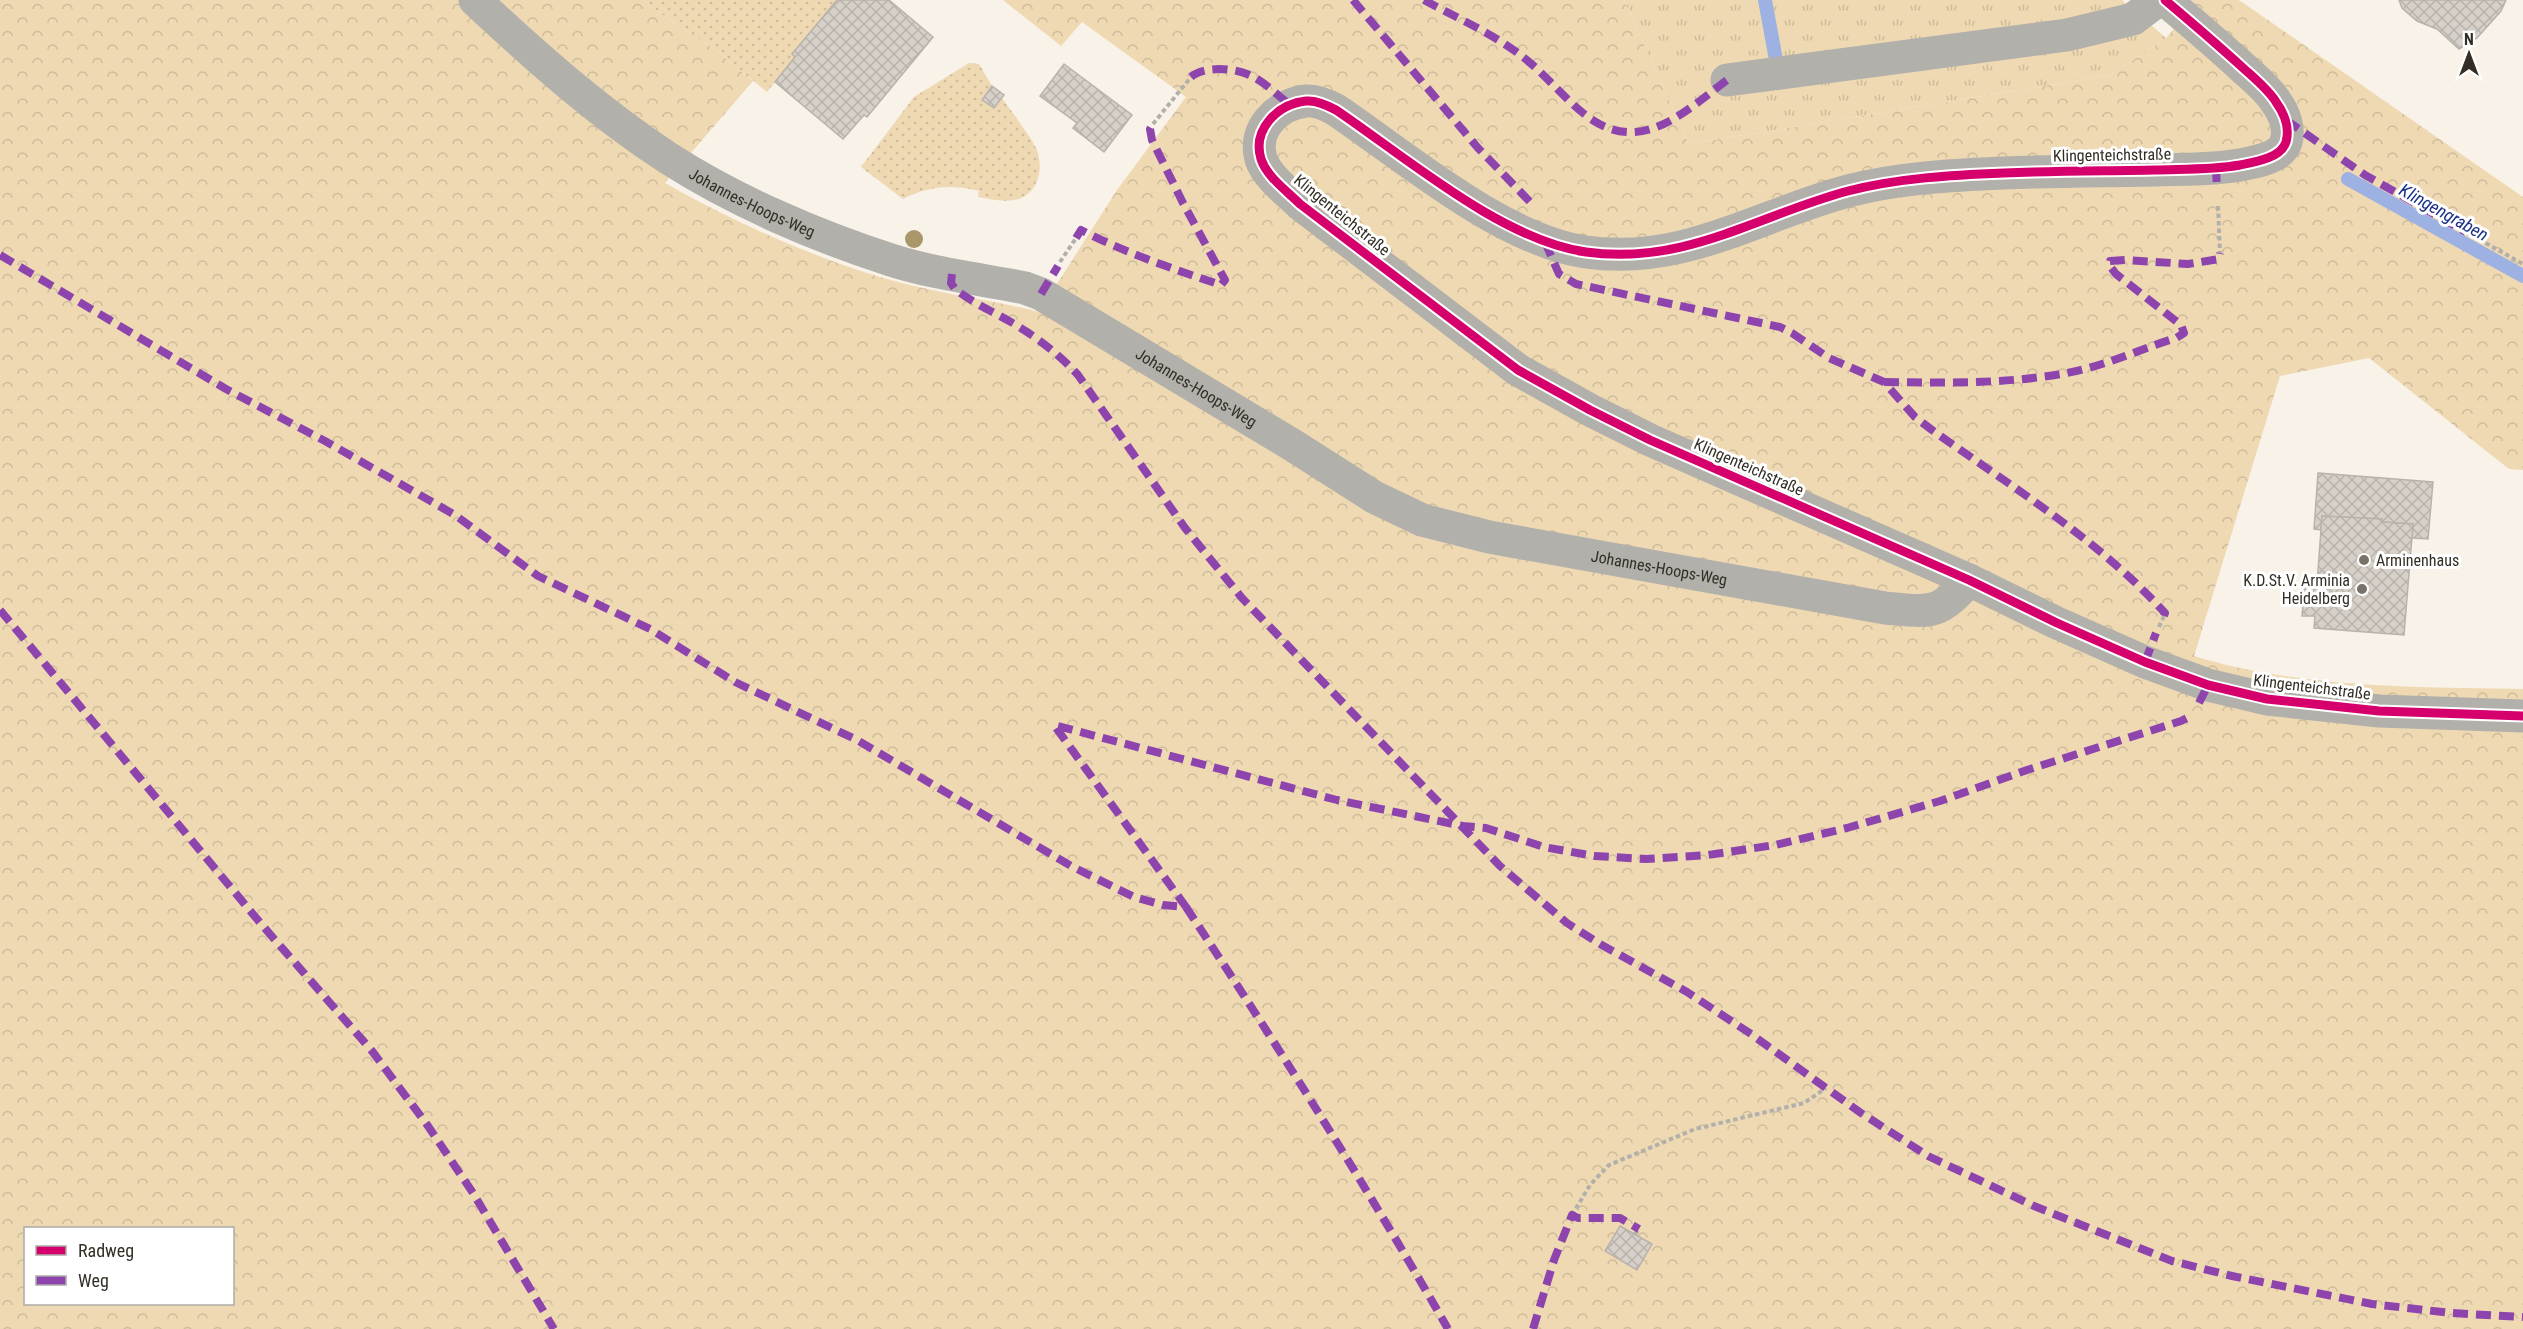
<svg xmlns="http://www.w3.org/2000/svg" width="2523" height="1329" font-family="'Roboto Condensed',sans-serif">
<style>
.grass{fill:url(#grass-dots)}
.forest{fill:url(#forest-crowns);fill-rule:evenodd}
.park{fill:url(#park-tufts)}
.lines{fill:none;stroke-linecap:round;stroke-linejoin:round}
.stream{stroke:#9eb1e3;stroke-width:14}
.building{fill:url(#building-cross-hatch);stroke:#b8b3aa;stroke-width:1.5}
.path{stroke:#b2b0aa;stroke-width:4;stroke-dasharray:4.5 3;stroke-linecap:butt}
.minor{stroke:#b2b0ab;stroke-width:33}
.quiet{stroke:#8e44ad;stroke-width:8;stroke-dasharray:15 8;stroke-linecap:butt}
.cycleway-casing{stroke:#fff;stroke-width:13}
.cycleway{stroke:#d6006c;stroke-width:9}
.tree{fill:#a9966a}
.poi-dot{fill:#787369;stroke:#fff;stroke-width:2}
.labels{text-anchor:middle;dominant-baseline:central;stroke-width:6;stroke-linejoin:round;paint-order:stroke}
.street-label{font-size:16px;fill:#332e25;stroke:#fff}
.poi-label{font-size:16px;fill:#332e25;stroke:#fff;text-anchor:start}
.water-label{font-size:18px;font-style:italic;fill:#1b3188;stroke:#fff}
</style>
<defs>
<pattern id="grass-dots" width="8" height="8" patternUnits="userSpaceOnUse" patternTransform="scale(1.5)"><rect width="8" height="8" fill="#efd9b3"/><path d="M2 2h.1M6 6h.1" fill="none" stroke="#cdbb9a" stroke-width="1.8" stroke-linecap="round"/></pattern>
<pattern id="forest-crowns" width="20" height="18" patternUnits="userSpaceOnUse" patternTransform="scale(1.5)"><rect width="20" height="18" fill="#efd9b3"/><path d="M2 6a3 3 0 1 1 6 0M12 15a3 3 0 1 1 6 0" fill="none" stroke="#cdbb9a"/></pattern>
<pattern id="park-tufts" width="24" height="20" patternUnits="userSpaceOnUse" patternTransform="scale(1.5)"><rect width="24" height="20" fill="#efd9b3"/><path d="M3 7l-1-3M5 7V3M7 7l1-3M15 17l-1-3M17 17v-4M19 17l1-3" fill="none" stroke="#cdbb9a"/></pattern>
<pattern id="building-cross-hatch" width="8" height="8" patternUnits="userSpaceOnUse" patternTransform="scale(1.5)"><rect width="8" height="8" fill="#d6d0c8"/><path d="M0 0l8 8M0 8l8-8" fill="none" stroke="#b8b3ac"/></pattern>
</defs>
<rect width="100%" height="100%" fill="#f8f2e8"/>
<g class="grass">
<polygon points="644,0 837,0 792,54 795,57 767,92 713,48 658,12"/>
<path d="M969,63L979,64L992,86L983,100L994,108L1002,98C1013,114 1027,131 1036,148C1045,168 1038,196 1014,200C1002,202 990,199 978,197L979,191C950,184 929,186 903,199L861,167L914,97Z"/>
</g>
<path class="forest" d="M0,0H644L658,12L713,48L753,81L665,183C734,222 807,255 883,278C934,293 988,299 1039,312L1117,190L1186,97L1082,22L1061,46L1003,0H1624L1689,144L2110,75L2166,38L2195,4L2191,0H2239L2523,197V470L2509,469L2369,358L2280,376L2194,656C2299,688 2413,687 2523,689V1329H0ZM26,1228H232V1304H26Z"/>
<polygon class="park" points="1624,0 2122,0 2166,38 2110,75 1689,144"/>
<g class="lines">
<g class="stream">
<polyline points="1765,0 1776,60"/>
<polyline points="2348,179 2523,276"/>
</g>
</g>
<g class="building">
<polygon points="837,0 889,0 933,37 867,117 864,115 843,139 775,82 795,57 792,54"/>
<polygon points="2399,0 2506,0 2501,11 2477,38 2459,49 2437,29 2417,21 2402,8"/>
<polygon points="1064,64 1132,115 1104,152 1073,128 1077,123 1040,96"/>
<polygon points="992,86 1004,95 994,108 982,100"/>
<polygon points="2318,473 2433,482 2428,539 2412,538 2413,524 2382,522 2382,519 2322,516 2321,530 2314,529"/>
<polygon points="2322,516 2382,519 2382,522 2413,524 2404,635 2314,628 2315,616 2302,616 2305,583 2317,584"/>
<polygon points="1620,1226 1652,1244 1637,1270 1605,1251"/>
</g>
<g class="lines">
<g class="path">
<polyline points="1153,124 1191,77"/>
<polyline points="2218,206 2220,253"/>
<polyline points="2466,232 2523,264"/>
<polyline points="1060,262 1076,238"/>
<polyline points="2159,627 2164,616"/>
<polyline points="1572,1215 1590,1185 1609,1165 1695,1129 1804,1103 1826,1088"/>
<polyline points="1635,1234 1639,1229"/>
</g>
<g class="minor">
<path id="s1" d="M475,0C536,57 599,113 668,158C735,201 816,236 891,260C934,274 981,279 1025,288L1041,294L1294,446L1374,497L1422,520L1489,537L1885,608C1931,612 1938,616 1969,580"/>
<path d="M2165,0C2191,22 2217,44 2242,67C2254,78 2268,89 2276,102C2284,113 2290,128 2286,142C2281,158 2255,162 2240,165C2212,170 2183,169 2155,170C2105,171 2055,171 2004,173C1953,175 1898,178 1848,191C1758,215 1684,266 1586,252C1502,240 1407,158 1336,110C1327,105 1316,100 1306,101C1278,104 1252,129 1261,159C1267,177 1287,191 1300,204L1518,370L1590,410L1650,440L1969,580L2057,623L2145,662L2208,685L2267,699L2379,711L2523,716"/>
<polyline points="1727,80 2067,35 2133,19 2158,0"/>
</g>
<g class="quiet">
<polyline points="1353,0 1478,148 1535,207"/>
<path d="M1424,0C1457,18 1494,34 1523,57C1545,74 1562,96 1583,113C1638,158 1682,114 1727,80"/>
<path d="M1191,77C1204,66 1232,68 1247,74C1263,80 1277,95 1290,105"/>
<polyline points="2286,120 2365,175 2466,232"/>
<polyline points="2216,167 2217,190"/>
<path d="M1076,238L1081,230C1126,253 1173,269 1221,285L1225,280L1183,203L1152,140L1150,129L1153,124"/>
<path d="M1545,242L1559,274L1576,284L1780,327L1792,333L1829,358L1884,382L1915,417L1932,430C2012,487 2099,540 2165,613L2164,616"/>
<polyline points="0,255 226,389 325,441 455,515 538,576 650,629 735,682 857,740 1071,866 1134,897 1163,905 1186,907 1054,725 1337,800 1463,826 1486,828 1544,847 1594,856 1646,859 1708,855 1775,845 1847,828 1940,801 2027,770 2181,721 2193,715"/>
<path d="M952,274L951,283L955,289C974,304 996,313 1016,325C1039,339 1060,355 1078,375L1185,528L1242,598L1500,866L1567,923L1600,944L1687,992L1751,1034L1861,1113L1928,1156L2034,1206L2172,1261L2232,1276L2372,1304L2451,1313L2523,1317"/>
<polyline points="1041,294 1058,266"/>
<path d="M1884,382C1945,383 2007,384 2067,373C2105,366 2140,349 2176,338L2184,333L2181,325L2116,274L2109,265L2110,261L2126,260L2188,264L2219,259L2220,253"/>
<polyline points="0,610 262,925 372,1051 428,1126 473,1193 554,1329"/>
<polyline points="2145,662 2156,633"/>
<polyline points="2199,703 2208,685"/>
<path d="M1186,907C1277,1045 1366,1185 1448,1329"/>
<polyline points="1533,1329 1554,1260 1572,1215 1578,1218 1620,1218 1639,1229"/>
</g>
<g class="cycleway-casing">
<path id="cycleway" d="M2165,0C2191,22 2217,44 2242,67C2254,78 2268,89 2276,102C2284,113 2290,128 2286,142C2281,158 2255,162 2240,165C2212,170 2183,169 2155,170C2105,171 2055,171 2004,173C1953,175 1898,178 1848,191C1758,215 1684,266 1586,252C1502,240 1407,158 1336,110C1327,105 1316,100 1306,101C1278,104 1252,129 1261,159C1267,177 1287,191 1300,204L1518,370L1590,410L1650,440L1969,580L2057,623L2145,662L2208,685L2267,699L2379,711L2523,716"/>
</g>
<use href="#cycleway" class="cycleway"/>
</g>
<circle class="tree" cx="914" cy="239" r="9"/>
<g class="poi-dot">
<circle cx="2364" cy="560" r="6"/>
<circle cx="2362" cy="589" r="6"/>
</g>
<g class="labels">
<g class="street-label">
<text transform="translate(2112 155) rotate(-1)">Klingenteichstraße</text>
<text stroke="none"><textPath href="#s1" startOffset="345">Johannes-Hoops-Weg</textPath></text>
<text transform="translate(1342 215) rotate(39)">Klingenteichstraße</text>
<text stroke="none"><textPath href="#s1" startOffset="831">Johannes-Hoops-Weg</textPath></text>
<text transform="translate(1749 467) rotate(24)">Klingenteichstraße</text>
<text stroke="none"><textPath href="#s1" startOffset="1335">Johannes-Hoops-Weg</textPath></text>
<text transform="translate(2312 687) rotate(7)">Klingenteichstraße</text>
</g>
<g class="poi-label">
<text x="2376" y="560">Arminenhaus</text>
<text x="2350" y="580" text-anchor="end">K.D.St.V. Arminia<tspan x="2350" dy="18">Heidelberg</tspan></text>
</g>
<g class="water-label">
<text transform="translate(2444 212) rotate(29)">Klingengraben</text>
</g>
</g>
<rect x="24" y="1227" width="210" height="78" fill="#ffffff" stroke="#adaba8" stroke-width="1.5"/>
<rect x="36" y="1246" width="30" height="9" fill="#d6006c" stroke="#adaba8" stroke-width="1.5"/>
<text x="78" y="1257" font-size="18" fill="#332e25">Radweg</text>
<rect x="36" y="1276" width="30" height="9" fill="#8e44ad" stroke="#adaba8" stroke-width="1.5"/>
<text x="78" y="1287" font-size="18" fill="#332e25">Weg</text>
<g transform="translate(2469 54)" stroke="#ffffff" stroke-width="4.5" paint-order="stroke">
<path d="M0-4.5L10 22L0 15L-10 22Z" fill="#332e25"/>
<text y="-9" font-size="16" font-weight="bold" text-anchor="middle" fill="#332e25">N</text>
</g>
</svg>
